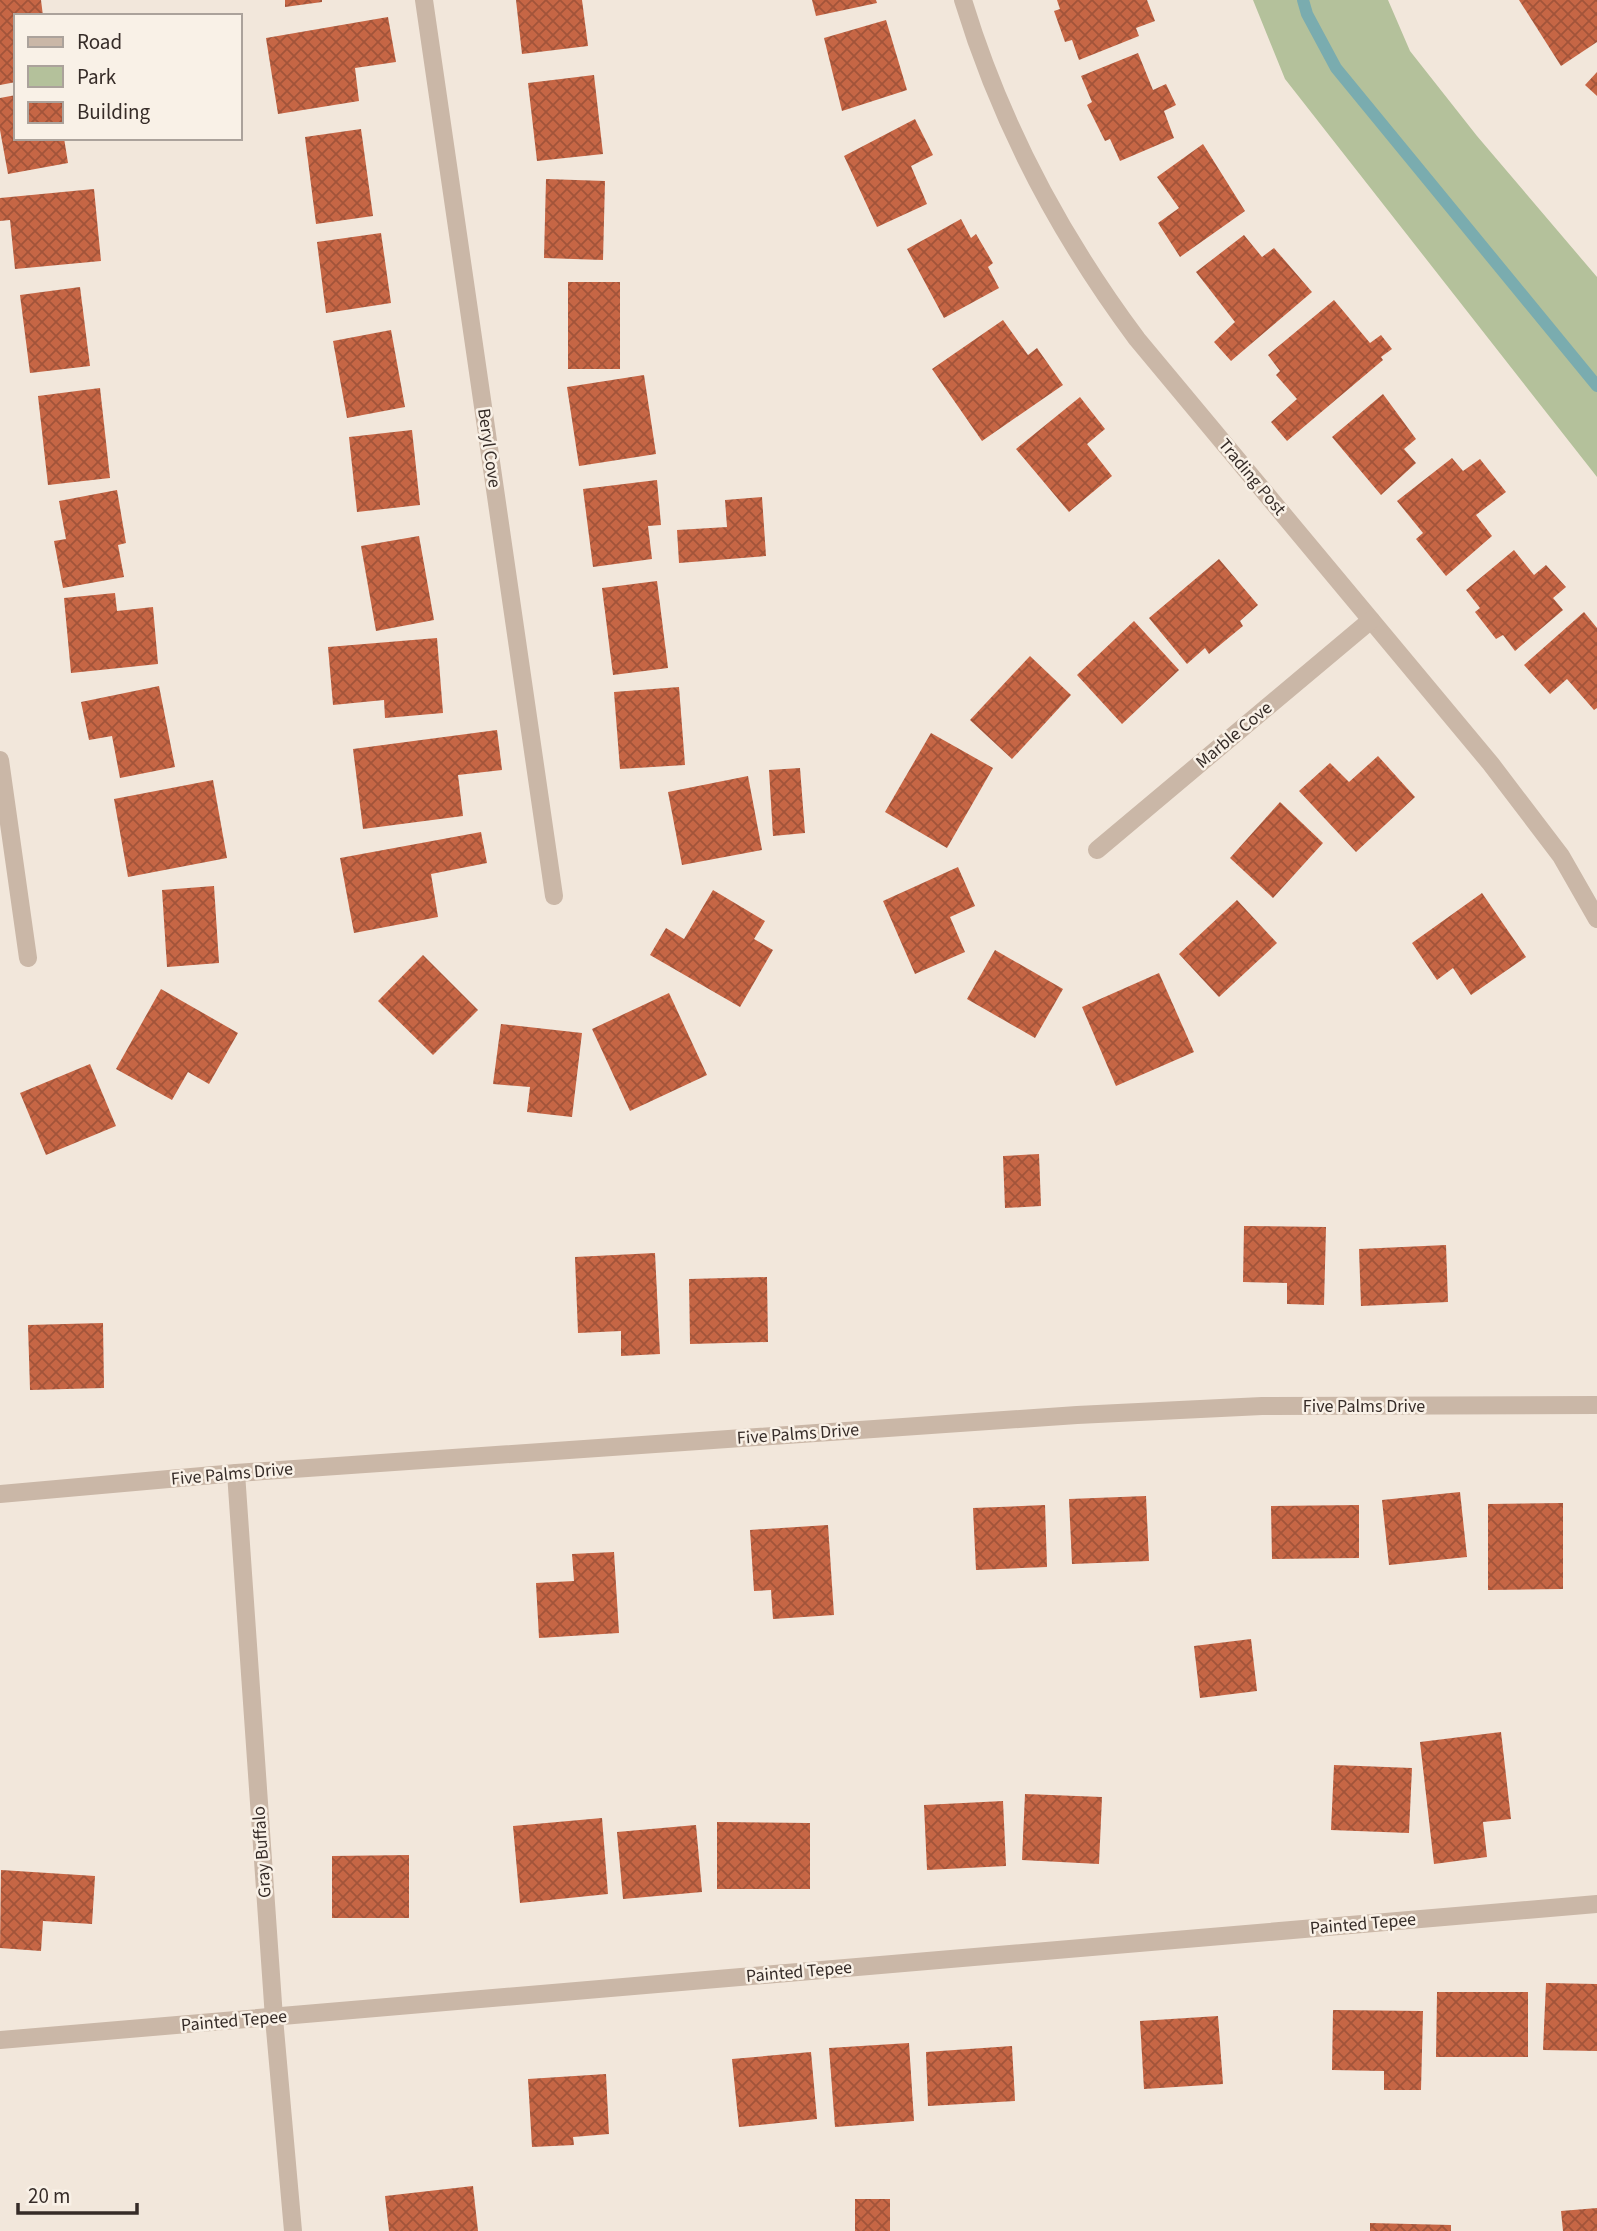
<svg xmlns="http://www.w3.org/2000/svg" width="1597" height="2231" font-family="'Source Sans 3',sans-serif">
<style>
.green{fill:#b4c19b}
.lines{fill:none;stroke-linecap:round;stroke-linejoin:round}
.stream{stroke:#7aacaf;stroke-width:12}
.building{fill:url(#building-cross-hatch)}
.minor{stroke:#cab7a7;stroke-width:18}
.labels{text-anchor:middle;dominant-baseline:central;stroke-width:5;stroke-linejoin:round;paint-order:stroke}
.street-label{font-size:18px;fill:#362c28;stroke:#f9f1e7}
</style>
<defs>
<pattern id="building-cross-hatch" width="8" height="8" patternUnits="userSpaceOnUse" patternTransform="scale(1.75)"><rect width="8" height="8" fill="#c66645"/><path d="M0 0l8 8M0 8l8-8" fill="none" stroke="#a2543a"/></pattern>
</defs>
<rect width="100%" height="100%" fill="#f2e7db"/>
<polygon class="green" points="1253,0 1388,0 1410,51 1477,136 1597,277 1597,477 1285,79"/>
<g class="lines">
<polyline class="stream" points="1303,0 1307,14 1336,68 1597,386"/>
</g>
<g class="building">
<polygon points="0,0 41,0 43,16 16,16 16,82 0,85"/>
<polygon points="285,0 322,0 322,2 285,7"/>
<polygon points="516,0 582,0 588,46 522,54"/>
<polygon points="812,0 876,0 877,3 816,16"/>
<polygon points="1057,0 1147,0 1155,21 1136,28 1139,36 1079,60 1072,40 1065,42 1054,11 1060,9"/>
<polygon points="1519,0 1597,0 1597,42 1561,66"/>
<polygon points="388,17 396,62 355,68 359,101 278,114 266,38"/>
<polygon points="886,20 907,90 842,111 824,38"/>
<polygon points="1138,53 1153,90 1166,84 1176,105 1164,111 1174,138 1120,161 1110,139 1105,141 1087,105 1092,102 1081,76"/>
<polygon points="1597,72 1597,96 1585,85"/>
<polygon points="594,75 603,154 537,161 528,83"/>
<polygon points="16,95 16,138 64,138 68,163 8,174 0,130 0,98"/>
<polygon points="915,119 933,155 911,166 927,204 877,227 844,156"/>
<polygon points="361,129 373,216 316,224 305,137"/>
<polygon points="1203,144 1245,211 1180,257 1158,223 1179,208 1157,177"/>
<polygon points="546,179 605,181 603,260 544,258"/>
<polygon points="94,189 101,261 15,269 10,220 0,221 0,198"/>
<polygon points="961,219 971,238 976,234 993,263 988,267 999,288 944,318 907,249"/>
<polygon points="381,233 391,303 326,313 317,242"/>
<polygon points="1244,235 1262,257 1274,248 1312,292 1231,361 1214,342 1235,322 1196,272"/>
<rect x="568" y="282" width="52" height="87"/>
<polygon points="80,287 90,366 30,373 20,295"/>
<polygon points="1334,300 1370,343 1381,335 1392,349 1381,357 1383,360 1287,441 1271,422 1297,399 1276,375 1280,371 1268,355"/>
<polygon points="1003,320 1028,355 1037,348 1063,385 982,441 932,369"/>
<polygon points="391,330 405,407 347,418 333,341"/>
<polygon points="644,375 656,454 579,466 567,387"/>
<polygon points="100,388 110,478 48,485 38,396"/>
<polygon points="1383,394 1416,439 1404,449 1416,463 1381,495 1332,437"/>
<polygon points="1080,397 1105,429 1087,444 1112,476 1069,512 1016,449"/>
<polygon points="412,430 420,505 357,512 349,437"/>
<polygon points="1452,458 1463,471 1480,459 1506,492 1476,515 1492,536 1446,576 1416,539 1423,533 1397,501"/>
<polygon points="657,480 661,525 648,526 652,559 593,567 583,489"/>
<polygon points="117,490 126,543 118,545 124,577 63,588 54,541 66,539 59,501"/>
<polygon points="762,497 766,556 679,563 677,530 727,527 725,500"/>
<polygon points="419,536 434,620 376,631 361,546"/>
<polygon points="1514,550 1534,575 1546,565 1566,587 1553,598 1563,610 1515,651 1503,635 1496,639 1475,612 1480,608 1466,590"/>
<polygon points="1219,559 1258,605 1240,621 1243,626 1209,654 1205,648 1187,664 1149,618"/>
<polygon points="657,581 668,668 613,675 602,588"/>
<polygon points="115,593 117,611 153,607 158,664 71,673 64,598"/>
<polygon points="1584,612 1597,628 1597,708 1594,710 1567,679 1550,694 1524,665"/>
<polygon points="1134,621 1179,670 1122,724 1077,675"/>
<polygon points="437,638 443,713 385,718 384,700 333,705 328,647"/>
<polygon points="1030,656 1071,695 1012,759 970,720"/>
<polygon points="159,686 175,767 120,778 112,736 89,740 81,702"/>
<polygon points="679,687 685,765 620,769 614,692"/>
<polygon points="497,730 502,770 458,775 463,816 363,829 353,749"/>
<polygon points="931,733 993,768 947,848 885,812"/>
<polygon points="1378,756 1415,797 1356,852 1299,791 1330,763 1349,782"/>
<polygon points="800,768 805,833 773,836 769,770"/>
<polygon points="748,776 762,850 682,865 668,792"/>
<polygon points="213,780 227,858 128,877 114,799"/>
<polygon points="1280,802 1323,843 1273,898 1230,858"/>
<polygon points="481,832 487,863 431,874 438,917 354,933 340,858"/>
<polygon points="958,867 975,906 950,917 965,952 915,974 883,901"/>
<polygon points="214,886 219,963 167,967 162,890"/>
<polygon points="713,890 765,921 754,939 773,950 740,1007 650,955 666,928 684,939"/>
<polygon points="1482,893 1526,957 1471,995 1453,968 1437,980 1412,943"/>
<polygon points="1237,900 1277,943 1219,997 1179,954"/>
<polygon points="995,950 1063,989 1035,1038 967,999"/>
<polygon points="423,955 478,1010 433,1055 378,1001"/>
<polygon points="1159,973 1194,1052 1116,1086 1082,1007"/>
<polygon points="161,989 238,1033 209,1084 188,1072 172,1100 116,1069"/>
<polygon points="669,993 707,1075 630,1111 592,1029"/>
<polygon points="501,1024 582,1033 572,1117 527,1112 530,1087 493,1084"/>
<polygon points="90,1064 116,1126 46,1155 20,1093"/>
<polygon points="1039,1154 1041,1206 1005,1208 1003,1156"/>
<polygon points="1244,1226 1326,1227 1324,1305 1287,1304 1287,1283 1243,1282"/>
<polygon points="1446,1245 1448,1302 1361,1306 1359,1249"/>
<polygon points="655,1253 660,1354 621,1356 621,1331 578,1333 575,1257"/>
<polygon points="767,1277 768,1342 690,1344 689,1279"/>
<polygon points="103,1323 104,1388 30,1390 28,1325"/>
<polygon points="1460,1492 1467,1557 1389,1565 1382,1500"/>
<polygon points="1146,1496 1149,1561 1072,1564 1069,1499"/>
<polygon points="1563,1503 1563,1589 1488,1590 1488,1504"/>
<polygon points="1045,1505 1047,1567 976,1570 973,1508"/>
<polygon points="1359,1505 1359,1558 1272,1559 1271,1506"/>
<polygon points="828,1525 834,1615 773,1619 771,1590 754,1591 750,1530"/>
<polygon points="614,1552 619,1633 539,1638 536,1583 574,1581 572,1554"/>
<polygon points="1251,1639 1257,1691 1200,1698 1194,1646"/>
<polygon points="1501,1732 1511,1819 1483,1822 1487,1857 1434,1864 1420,1742"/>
<polygon points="1334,1765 1412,1768 1409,1833 1331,1830"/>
<polygon points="1025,1794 1102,1797 1099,1864 1022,1860"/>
<polygon points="1003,1801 1006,1866 927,1870 924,1805"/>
<polygon points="602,1818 608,1894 520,1903 513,1826"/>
<polygon points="717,1822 810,1823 810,1889 717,1889"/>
<polygon points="696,1825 702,1892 623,1899 617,1832"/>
<polygon points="409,1855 409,1918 332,1918 332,1856"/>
<polygon points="1,1870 95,1876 92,1924 43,1921 41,1951 0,1948"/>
<polygon points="1546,1983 1597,1984 1597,2051 1543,2050"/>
<polygon points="1437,1992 1528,1992 1528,2057 1436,2057"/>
<polygon points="1333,2010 1423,2011 1421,2090 1384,2090 1384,2071 1332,2070"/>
<polygon points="1218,2016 1223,2084 1144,2089 1140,2021"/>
<polygon points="909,2043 914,2121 835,2127 829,2048"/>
<polygon points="1012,2046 1015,2101 928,2106 926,2052"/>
<polygon points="811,2052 817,2119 739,2127 732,2059"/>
<polygon points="606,2074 609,2134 573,2137 574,2145 532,2147 528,2079"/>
<polygon points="473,2186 478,2231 389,2231 385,2196"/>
<rect x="855" y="2199" width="35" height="32"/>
<polygon points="1597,2208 1597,2231 1563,2231 1561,2211"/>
<polygon points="1370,2223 1451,2225 1451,2231 1370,2231"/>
</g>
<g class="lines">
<g class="minor">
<polyline points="424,0 554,896"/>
<path d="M963,0C1000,122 1061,237 1137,339L1491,764L1561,856L1597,919"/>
<polyline points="0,760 28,958"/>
<polyline points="1097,850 1371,620"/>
<polyline points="236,1473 274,2018 293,2231"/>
<polyline points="0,1494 236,1473 1077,1415 1262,1406 1597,1405"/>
<polyline points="0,2040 1597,1904"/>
</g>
</g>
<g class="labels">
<g class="street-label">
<text transform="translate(489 448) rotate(82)">Beryl Cove</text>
<text transform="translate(1252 477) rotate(50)">Trading Post</text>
<text transform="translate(1234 735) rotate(-40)">Marble Cove</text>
<text x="1364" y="1406">Five Palms Drive</text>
<text transform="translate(798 1434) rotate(-4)">Five Palms Drive</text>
<text transform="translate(232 1474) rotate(-5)">Five Palms Drive</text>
<text transform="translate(262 1852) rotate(-94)">Gray Buffalo</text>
<text transform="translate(1363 1924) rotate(-5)">Painted Tepee</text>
<text transform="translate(799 1972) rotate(-5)">Painted Tepee</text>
<text transform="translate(234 2021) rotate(-5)">Painted Tepee</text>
</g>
</g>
<rect x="14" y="14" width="228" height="126" fill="#f9f1e7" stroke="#aba29b" stroke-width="2"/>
<rect x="28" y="37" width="35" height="10" fill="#cab7a7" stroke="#aba29b" stroke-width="2"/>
<text x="77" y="49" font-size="21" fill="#362c28">Road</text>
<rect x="28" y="66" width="35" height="21" fill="#b4c19b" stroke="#aba29b" stroke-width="2"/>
<text x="77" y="84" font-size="21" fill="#362c28">Park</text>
<rect x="28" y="102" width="35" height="21" fill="url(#building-cross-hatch)" stroke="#aba29b" stroke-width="2"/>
<text x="77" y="119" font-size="21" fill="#362c28">Building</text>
<path d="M18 2203v10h119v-10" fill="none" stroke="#362c28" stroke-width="3.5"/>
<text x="28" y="2203" font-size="21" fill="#362c28" stroke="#f9f1e7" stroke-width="5" paint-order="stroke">20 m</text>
</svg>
